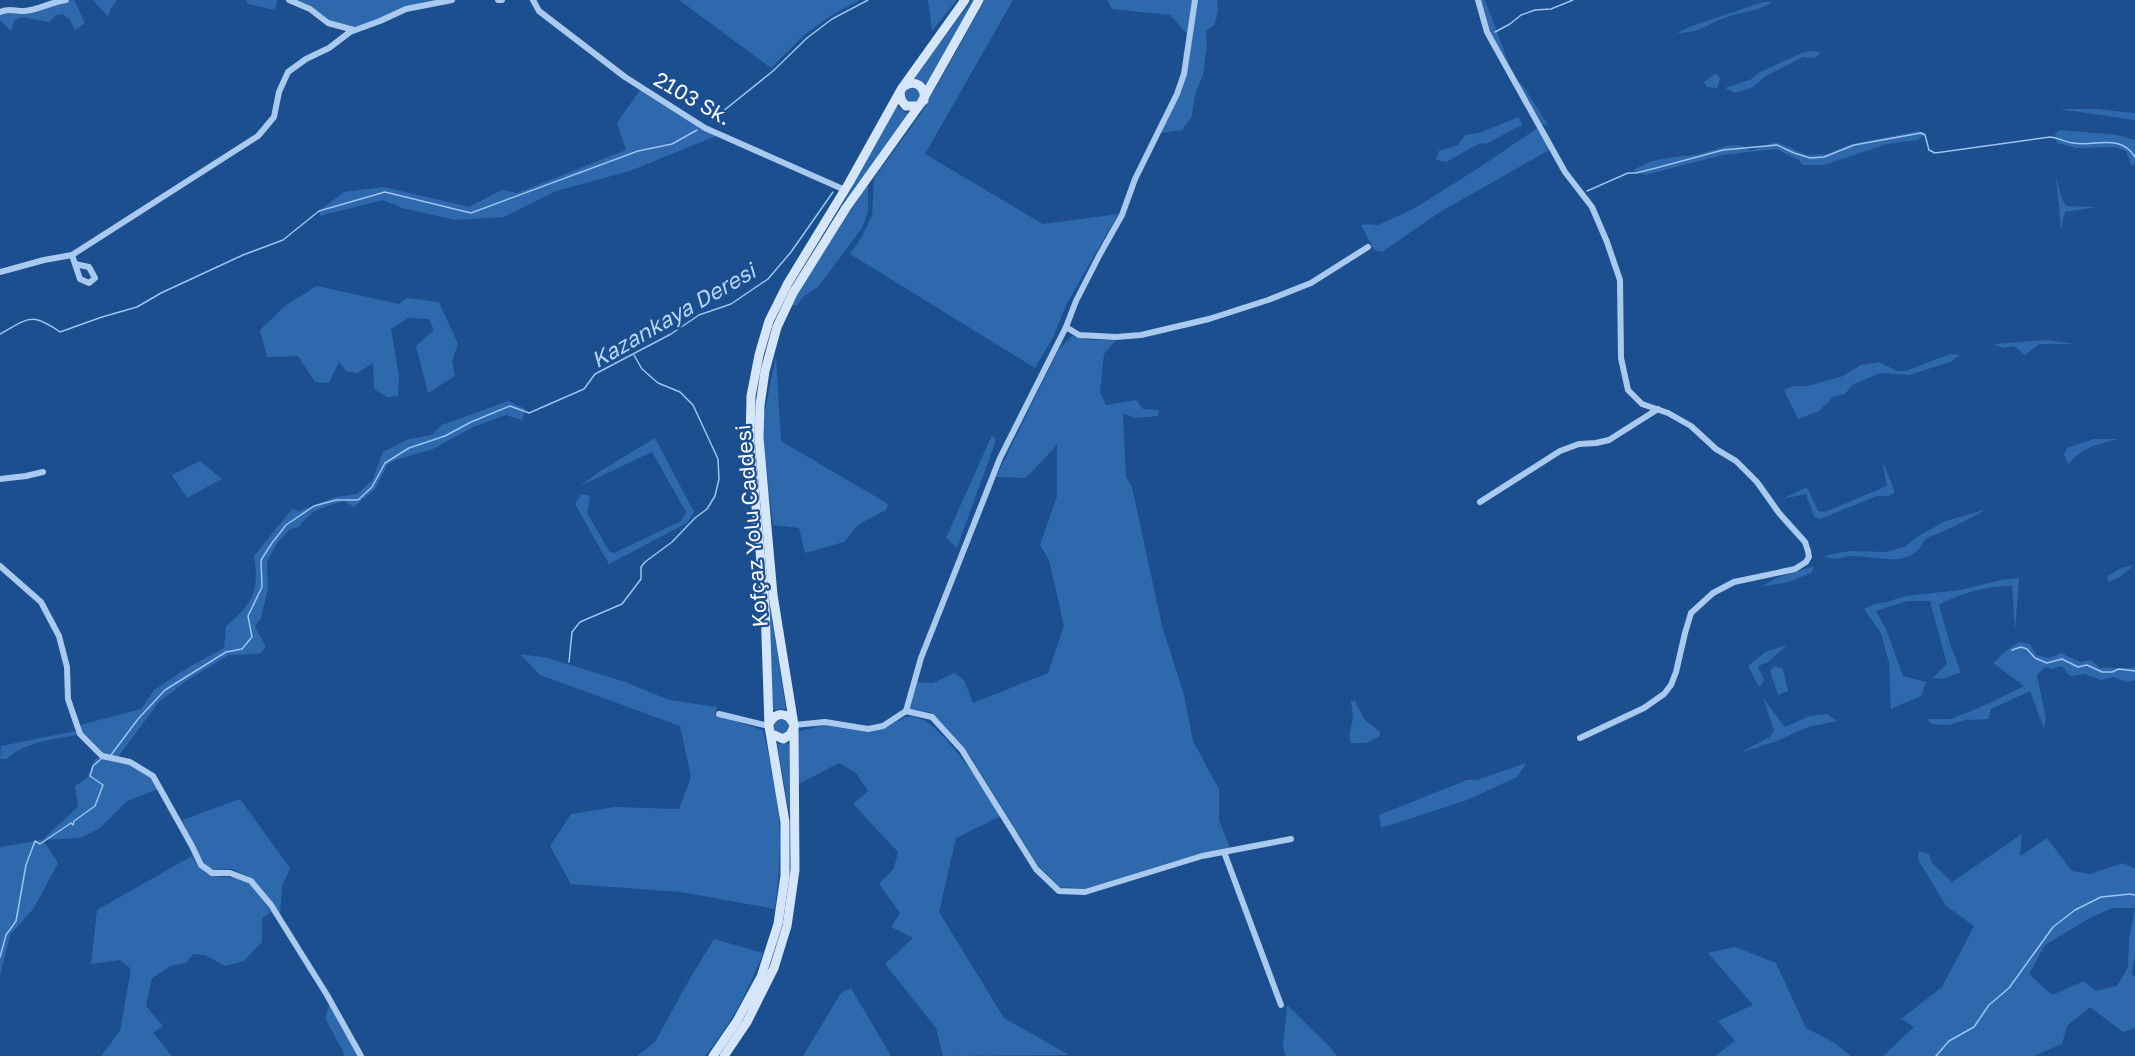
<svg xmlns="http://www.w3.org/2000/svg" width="2135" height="1056" font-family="'Golos Text',sans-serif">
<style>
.green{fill:#2e69ad;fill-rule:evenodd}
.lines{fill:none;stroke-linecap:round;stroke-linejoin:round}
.stream{stroke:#9cc4f0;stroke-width:1.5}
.street{stroke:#a9c9ee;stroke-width:6}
.secondary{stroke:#d6e6fa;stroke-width:9}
.labels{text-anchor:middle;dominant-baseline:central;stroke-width:4.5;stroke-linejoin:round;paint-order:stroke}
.street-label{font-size:21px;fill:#fff;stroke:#1b4f8f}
.water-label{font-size:22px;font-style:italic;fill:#b5d3f5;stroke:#1b4f8f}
</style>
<rect width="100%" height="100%" fill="#1b4f8f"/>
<g class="green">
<polygon points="74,0 85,23 75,30 70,20 63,14 56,15 49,22 21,17 14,21 11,31 0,20 0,15 6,12"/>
<polygon points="93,0 117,0 111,8 108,17"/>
<polygon points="246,0 277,0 275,10 248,4"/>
<polygon points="293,0 437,0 355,28 329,21"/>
<polygon points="679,0 860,0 832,15 804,35 771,68"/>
<polygon points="928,0 957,0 932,31"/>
<polygon points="972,0 975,0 927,86 914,78"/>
<polygon points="985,0 1013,0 925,154 1043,224 1118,214 1066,305 1054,336 1035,368 850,254 861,238 872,216 874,178 920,115"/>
<polygon points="1107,0 1192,0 1187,34 1170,15 1112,9"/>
<polygon points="1198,0 1217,0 1218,11 1215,24 1206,31 1207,46 1203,75 1195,94 1192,116 1182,130 1161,133 1186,74"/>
<polygon points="1480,0 1485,0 1509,64 1488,28"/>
<path d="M1763,2H1772C1759,11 1742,12 1727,17C1706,24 1701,33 1677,33L1692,26Z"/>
<polygon points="1815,51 1820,53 1815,58 1803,57 1766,76 1753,87 1735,93 1725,88 1752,79 1758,73 1804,52"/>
<polygon points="1716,73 1720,79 1717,88 1707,87 1704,82"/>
<polygon points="1515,78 1523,86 1549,126 1543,124"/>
<circle cx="912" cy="95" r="8"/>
<polygon points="640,90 704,131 716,136 630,171 556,191 504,217 455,220 402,208 383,200 320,216 319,211 344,192 384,187 469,207 502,190 517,193 626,150 617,123"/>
<polygon points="896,106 909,114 840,209"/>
<polygon points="2059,109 2097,109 2133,113 2135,113 2135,120"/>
<polygon points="1519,117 1522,125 1486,144 1480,143 1446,162 1436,160 1439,151 1458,145 1465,135 1479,133"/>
<polygon points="1539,127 1551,149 1440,212 1382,252 1374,250 1361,225 1367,224 1378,225 1415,208 1480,167"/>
<polygon points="2059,130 2117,135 2135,140 2135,162 2132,167 2126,151 2115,147 2076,148 2057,143 2055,134"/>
<path d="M1918,131L1927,133L1917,140L1887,144L1824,165H1803L1799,160L1776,149L1723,155L1645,175L1633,171C1652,156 1678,158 1700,154C1713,151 1729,143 1742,146C1743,147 1749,150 1750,151L1776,142L1807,155L1827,154L1852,144Z"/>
<polygon points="2056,176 2062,200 2067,206 2098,207 2065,212 2061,229"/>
<polygon points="868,184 868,212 862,228 818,287 804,296 796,306 792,305 808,275"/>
<polygon points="317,286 399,304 407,298 439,302 458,344 452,361 455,376 428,393 416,346 434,330 429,319 408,318 391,329 399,376 398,396 387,397 374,389 373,363 357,373 346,371 339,362 329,383 315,382 298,356 267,357 260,330 286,305"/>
<polygon points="1072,336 1090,340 1116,340 1104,354 1100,392 1106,405 1136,400 1143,409 1159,410 1158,416 1135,418 1123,413 1126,477 1132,487 1162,626 1184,695 1193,741 1219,789 1219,820 1230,848 1178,860 1085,889 1060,887 1038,866 971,757 930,712 910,709 917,682 933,683 955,673 964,680 973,703 1048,673 1064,626 1049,560 1040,545 1057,496 1057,445 1026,478 996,477 1059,349"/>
<polygon points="2047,340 2076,344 2039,344 2025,355 2014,346 2003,348 1993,344"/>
<polygon points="1950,354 1960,355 1950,362 1909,375 1880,373 1852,385 1845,394 1833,397 1819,411 1798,419 1784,390 1794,386 1808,386 1843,376 1861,365 1879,362 1897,371 1906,371"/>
<polygon points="776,355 781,441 888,504 886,510 858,525 844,542 805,553 799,528 773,525 764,450 763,421"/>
<path d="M508,401L525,409L522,420L506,415L473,427L433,449L398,459L388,464L375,489L354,507L344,501C323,507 312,509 299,527L290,529L278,542L267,561L268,588L261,618L255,626L266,647L259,654L229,655L189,679L159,702L118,757L103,754L82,733L80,725L141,709L154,690L189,667L224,648L226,626C252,605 260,590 254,556L292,509L299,511L336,497L357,494L372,481L383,452L409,439L432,435L442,425Z"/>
<polygon points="992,435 996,440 957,548 946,538"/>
<polygon points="655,438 694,512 687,523 609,564 575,504 581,494 590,496 587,513 609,551 614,553 681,521 686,512 652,452 580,486 602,470"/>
<path d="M2094,439H2118C2098,444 2082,447 2069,464L2064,455L2067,448Z"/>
<polygon points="1882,460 1895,492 1889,496 1877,496 1820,519 1814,517 1806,494 1782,499 1807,487 1818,511 1825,512 1887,486"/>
<polygon points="200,461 222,479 187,498 172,475"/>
<path d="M1987,509L1955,526L1925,539C1912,569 1881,557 1855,556C1842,556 1837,562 1824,556L1849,551L1886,552L1904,547L1920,535L1946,521Z"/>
<polygon points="2134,565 2120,577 2108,582 2108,576 2121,568"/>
<polygon points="1814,566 1811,573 1789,582 1761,587 1774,579"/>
<path d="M2019,578L2015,631L2012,586C1988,586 1960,593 1939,605L1950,644L1961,672L1943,679L1933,678L1947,664L1930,601H1907L1876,611L1886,629L1903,676L1926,682L1921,696L1891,709L1889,663L1881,633L1864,609L1875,604L1887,602L1905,596L1961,590L2000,580Z"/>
<polygon points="769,600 786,709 772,710"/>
<path d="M2019,642L2030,644L2036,655L2049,658L2061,653L2080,662L2091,660L2100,668C2111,666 2123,670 2135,667V680L2127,682L2113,677L2101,680L2085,674L2070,676L2062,666L2053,669L2045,667L2037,675L2046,719L2044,728L2030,691L1991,709L1988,719L1965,720L1949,725L1932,724L1927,719H1951L1981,707L2024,686L1993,663L2006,651Z"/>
<polygon points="1787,645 1768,662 1758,666 1764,681 1759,687 1748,666 1765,652"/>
<path d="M520,654L548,658L625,682L669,700L717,707L715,715L763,730C767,748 772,766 775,784C783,825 780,869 775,909L681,892L571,884L550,846L571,814L615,807L679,809L691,777L680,726L540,675Z"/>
<polygon points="1774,666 1783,669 1788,691 1778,695 1770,671"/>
<polygon points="1763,698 1785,727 1809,716 1827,714 1837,721 1808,727 1777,741 1740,753 1770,737 1774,730"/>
<polygon points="1351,701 1355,701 1364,719 1380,732 1379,737 1366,743 1351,743 1349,738 1353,717"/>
<path d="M905,717C908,717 912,716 915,717C943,722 985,792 1001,816L956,838L939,912L1004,1018L1069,1055L943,1056L936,1028L885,964L913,938L891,927L900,913L879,884L894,868L898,852L853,804L868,791L856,773L839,763L799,784L797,732L823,725L868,732L885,728Z"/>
<circle cx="782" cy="726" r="8"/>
<path d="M75,731L78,735C57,738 21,743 7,759H0L1,746Z"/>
<polygon points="790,743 792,830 777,744"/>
<path d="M101,757C124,763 146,766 159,789L127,801L99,829L80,838L43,840L58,863L34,908L10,935L0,976V847L42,840L78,807L75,786L87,778L95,759Z"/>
<polygon points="1526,763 1517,777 1467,800 1381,828 1379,815 1467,780 1477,780"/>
<polygon points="240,799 290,868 282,886 280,915 253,879 232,869 213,870 203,864 182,820"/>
<path d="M2022,834L2020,856L2047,838L2072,871L2090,874L2123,863L2135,869V955L2132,974L2135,977V1028L2123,1032L2090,1007L2067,1026L2062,1044L2034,1056H1883L1914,1027L1901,1019L1942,987L1974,926L1946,906L1918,859L1919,851L1929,854L1932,863L1952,882ZM2113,908H2135L2129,939L2128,967L2117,986L2096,991L2084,981L2052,995L2029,974L2045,945L2090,918Z"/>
<path d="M192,856C208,887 223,870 248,883C257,888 265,904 271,912L262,918V942L244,961L225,966L205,955L193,954L186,963L171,966L152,978L146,1006L163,1026L153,1033L172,1056H101L120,1031L131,969L120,960L91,964L97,910Z"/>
<path d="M714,939L763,953C748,992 731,1024 705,1056H637L655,1042L689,980Z"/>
<polygon points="1735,947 1776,963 1806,1028 1833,1042 1851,1056 1715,1056 1735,1041 1718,1021 1753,1005 1708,953"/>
<polygon points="851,988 891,1056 803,1056 841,993"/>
<polygon points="330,1004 359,1056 344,1056 343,1051 325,1018"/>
<polygon points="1287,1005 1331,1048 1337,1056 1286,1056 1283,1048"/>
</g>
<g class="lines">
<g class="stream">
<polyline points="1495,32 1510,24 1521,15 1535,10 1551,9 1573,0"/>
<polyline points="712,120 773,71 807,38 832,19 868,0"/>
<path d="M1587,191L1628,173H1636L1656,168L1723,150L1777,145L1794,153L1810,158L1824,157L1854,145L1921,133L1925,135L1929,150L1935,153L2050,137C2060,138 2064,142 2073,143C2096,147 2120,133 2135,157"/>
<path d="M0,334C29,318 31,312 60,332L102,317L137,307L161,293L243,255L283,240L319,211L385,192L471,213L638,151L672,144L697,130"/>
<polyline points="2012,650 2021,647 2027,649 2035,658 2047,663 2062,659 2078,667 2087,665 2102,672 2112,672 2119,669 2135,671"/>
<polyline points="569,662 572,632 580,622 622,604 641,579 641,567 645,562 672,542 695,518 707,509 715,496 719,479 718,459 693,405 680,392 658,383 642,369 634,355"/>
<polyline points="111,755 138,719 165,690 226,652 242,649 252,637 248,616 262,587 261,560 272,543 286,525 314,506 336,500 358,500 372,487 385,463 409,448 445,436 471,422 510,406 529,413 584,389 595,374 671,334 699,315 731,304 768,279 791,252 833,192"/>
<polyline points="0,957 6,935 16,921 26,865 35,841 40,844 71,823 73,825 74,821 95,806 103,785 90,776 93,766 101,759"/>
<polyline points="1936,1056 1949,1041 1974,1027 1989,1005 2009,988 2053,927 2075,910 2101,897 2130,894 2135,895"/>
</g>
<g class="street">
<polyline points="289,0 310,9 328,23 354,30"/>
<polyline points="498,0 502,0"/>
<polyline points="533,0 539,11 625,77 705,128 845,190"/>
<polyline points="1478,0 1487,32 1565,172 1592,207 1607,242 1620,280 1621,358 1628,390 1642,404 1668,413 1691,426 1716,449 1736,461 1757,482 1779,513 1805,542 1808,551 1809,557 1806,562 1795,569 1734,582 1713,593 1691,613 1685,633 1676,672 1671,685 1664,694 1644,708 1580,738"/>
<path d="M0,12C8,8 15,11 24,11C38,10 51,2 66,0"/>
<polyline points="72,255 258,136 274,117 279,92 288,72 306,59 329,48 350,32 380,21 406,9 452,0"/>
<polyline points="0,272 44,260 72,255 80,279 89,283 95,278 89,267 75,264"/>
<polyline points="1066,327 1079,335 1116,337 1141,335 1209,319 1268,300 1311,283 1368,247"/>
<polyline points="0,479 26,476 43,472"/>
<polyline points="1480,502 1560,451 1579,444 1596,443 1609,440 1658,409"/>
<polyline points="0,566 41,602 59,636 67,667 68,699 80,734 102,756 130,762 153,776 192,846 201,865 212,873 230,873 251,881 271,905 327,995 361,1056"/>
<polyline points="906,711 921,658 1000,458 1066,327 1076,301 1100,254 1122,215 1135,179 1177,94 1184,74 1195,0"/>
<polyline points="719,714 769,726"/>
<polyline points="794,725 825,722 868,729 883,726 906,711 932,717 962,750 1036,869 1059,891 1085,892 1202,856 1291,839"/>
<polyline points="1224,852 1281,1005"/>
</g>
<g class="secondary">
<path d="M904,86C916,79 926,87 924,100"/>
<polyline points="900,92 901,100 906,106 918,106"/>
<path d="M770,722C777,712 787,712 793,723"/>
<polyline points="772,734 783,739 790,735 793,729"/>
<polyline points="713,1056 737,1021 761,977 778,924 785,876 785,822 769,726 765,606 750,441 751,396 759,355 769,321 788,283 849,183 902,88 965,0"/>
<polyline points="724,1056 747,1022 774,968 787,926 795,870 794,725 773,595 759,438 760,405 765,371 777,327 793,293 846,208 921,103 979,0"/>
</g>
</g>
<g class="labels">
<g class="street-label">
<text transform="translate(693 98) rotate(30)">2103 Sk.</text>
<text transform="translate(751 526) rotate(-95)">Kofçaz Yolu Caddesi</text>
</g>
<g class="water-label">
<text transform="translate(673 315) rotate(-30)">Kazankaya Deresi</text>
</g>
</g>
</svg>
